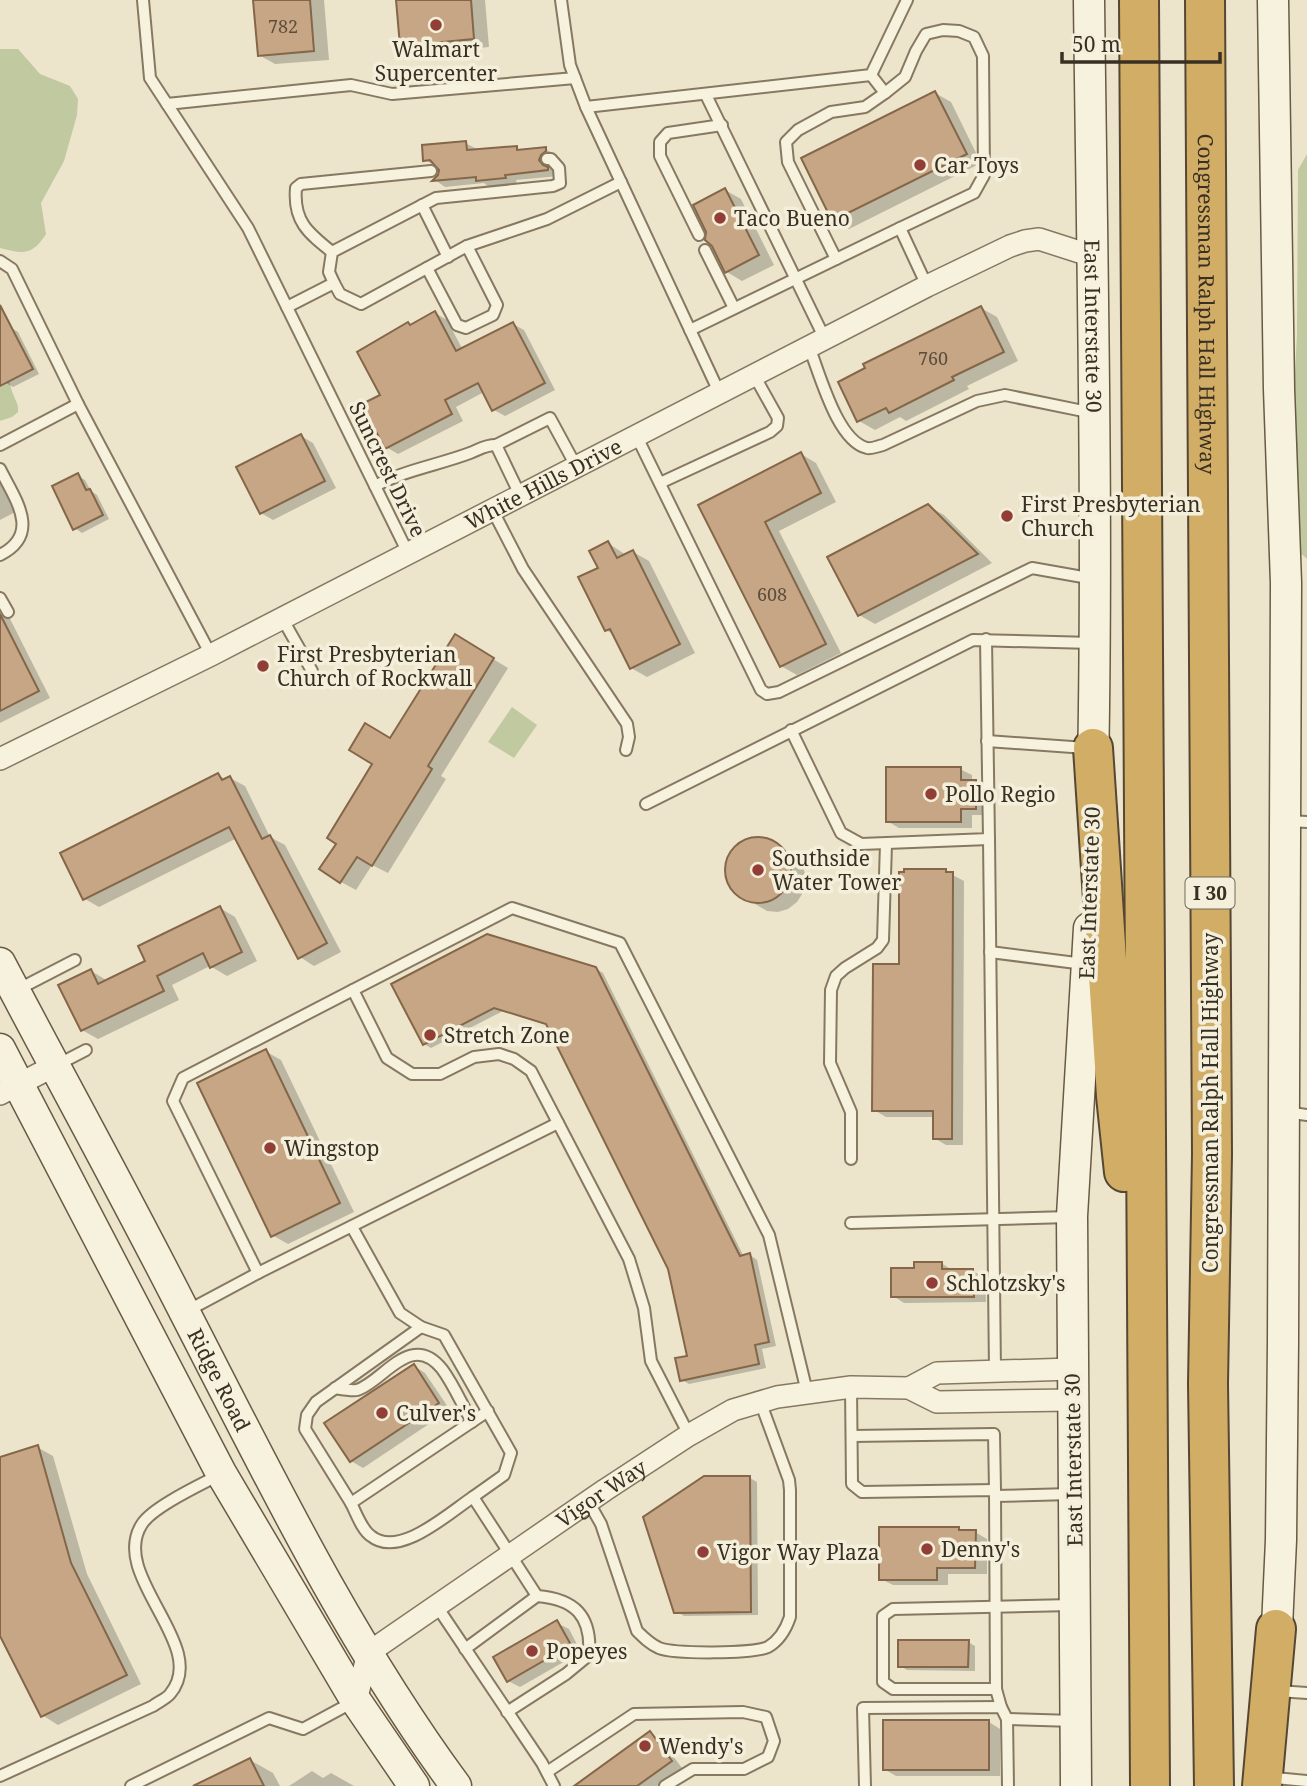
<svg xmlns="http://www.w3.org/2000/svg" width="1307" height="1786" font-family="'Noto Serif',serif">
<style>
.green{fill:#c0c9a0}
.shadow{fill:#0003}
.building{fill:#c6a685;stroke:#846648;stroke-width:2}
.lines{fill:none;stroke-linecap:round;stroke-linejoin:round}
.lane-casing{stroke:#877961;stroke-width:14}
.street-casing{stroke:#877961;stroke-width:24}
.secondary-casing{stroke:#695a43;stroke-width:33}
.highway-casing{stroke:#564734;stroke-width:42}
.lane{stroke:#f7f2de;stroke-width:10}
.street{stroke:#f7f2de;stroke-width:21}
.secondary{stroke:#f7f2de;stroke-width:30}
.highway{stroke:#d2ad65;stroke-width:38}
.poi-dot{fill:#913e36;stroke:#f3efda;stroke-width:2.5}
.labels{text-anchor:middle;dominant-baseline:central;stroke-width:7;stroke-linejoin:round;paint-order:stroke}
.number-label{font-size:18px;fill:#5c4e3c}
.shield{fill:#f3efda;stroke:#71695a;stroke-width:2}
.shield-label{font-size:19px;font-weight:bold;fill:#393023}
.poi-label{font-size:21px;fill:#393023;stroke:#f3efda;text-anchor:start}
.street-label{font-size:21px;fill:#393023;stroke:#f3efda}
</style>
<rect width="100%" height="100%" fill="#ece5cb"/>
<g class="green">
<path d="M0,49H18L40,74L70,86L78,99L77,115L64,161L41,203L46,234C32,256 23,254 0,248Z"/>
<polygon points="1307,154 1307,559 1297,550 1290,470 1297,334 1298,170"/>
<path d="M0,347C12,364 6,373 12,391C14,399 19,403 18,412L12,417L0,421Z"/>
<polygon points="512,707 537,725 514,758 488,742"/>
</g>
<g class="shadow">
<polygon points="255,0 324,0 329,60 275,64 259,55"/>
<polygon points="398,0 485,0 489,47 418,54 402,45"/>
<polygon points="935,93 951,102 981,163 849,229 833,220"/>
<polygon points="465,143 477,149 517,148 522,151 545,149 557,155 550,167 559,176 516,180 517,184 489,187 484,183 445,187 435,180 439,176 441,169 425,160"/>
<polygon points="725,190 741,199 774,265 742,281 727,272"/>
<polygon points="981,308 997,317 1018,361 967,386 969,389 906,421 900,417 875,430 859,421"/>
<polygon points="435,313 447,320 463,350 513,324 524,330 555,390 505,416 494,410 484,392 456,407 463,421 398,454 386,447 382,396 412,326"/>
<polygon points="11,328 18,332 39,374 13,387 6,383 0,372 0,333"/>
<polygon points="301,436 313,443 336,488 273,520 261,513"/>
<polygon points="801,454 816,463 836,502 779,531 841,653 797,675 781,666 700,505"/>
<polygon points="0,472 19,510 0,520"/>
<polygon points="77,475 85,480 91,491 97,495 109,519 82,533 75,528"/>
<polygon points="928,506 944,515 992,563 875,624 859,615"/>
<polygon points="608,543 626,555 633,552 649,561 695,653 647,677 631,668 615,635 606,630 600,568"/>
<polygon points="0,604 4,607 50,698 0,723"/>
<polygon points="470,645 508,668 441,776 446,779 388,873 372,865 356,890 341,882 338,843 391,740"/>
<polygon points="960,769 972,775 972,782 987,788 987,815 972,815 972,828 899,828 887,821"/>
<polygon points="218,775 226,780 230,778 245,786 270,837 285,845 341,952 314,966 300,957 237,838 99,907 85,899"/>
<polygon points="755,839 766,840 797,858 803,867 806,877 806,888 797,902 788,909 778,912 767,911 736,893 730,884 727,873 732,852 740,845"/>
<polygon points="945,871 964,881 963,1145 946,1145 934,1138 934,1117 886,1117 874,1110"/>
<polygon points="220,908 235,917 257,961 227,976 210,966 172,985 179,1000 98,1039 82,1030 91,971 108,981 147,962"/>
<polygon points="595,968 603,973 744,1257 750,1255 757,1260 776,1346 762,1349 766,1368 689,1384 682,1380 689,1357 670,1268 549,1025 503,1011 431,1048 424,1044 393,984"/>
<polygon points="265,1051 281,1060 354,1212 288,1244 272,1235"/>
<polygon points="941,1263 954,1271 973,1271 985,1278 986,1302 904,1303 893,1296 916,1270"/>
<polygon points="414,1366 425,1373 450,1410 363,1468 351,1461"/>
<polygon points="37,1447 53,1456 87,1574 141,1684 58,1725 42,1715 0,1632 0,1459"/>
<polygon points="704,1478 750,1478 757,1482 758,1615 684,1616 676,1611"/>
<polygon points="958,1529 963,1532 975,1532 987,1539 987,1574 948,1574 948,1585 893,1585 881,1579"/>
<polygon points="557,1623 569,1629 581,1652 520,1687 508,1681"/>
<polygon points="968,1642 975,1646 975,1671 907,1670 900,1666"/>
<polygon points="989,1722 1000,1729 1000,1776 896,1776 884,1769"/>
<polygon points="650,1733 661,1740 682,1768 657,1786 594,1786"/>
<polygon points="250,1760 273,1773 280,1786 197,1786"/>
<polygon points="312,1771 323,1778 331,1773 354,1786 289,1786"/>
</g>
<g class="building">
<polygon points="253,0 310,0 314,51 258,56"/>
<polygon points="396,0 471,0 474,39 400,46"/>
<polygon points="935,91 967,154 832,221 801,158"/>
<polygon points="466,141 467,150 517,146 517,150 546,147 546,151 541,155 539,160 543,165 548,167 548,170 505,175 506,178 476,181 476,177 432,181 438,175 439,170 430,160 423,161 422,145"/>
<polygon points="725,188 759,255 725,273 712,246 705,240 706,232 693,205"/>
<polygon points="0,305 33,369 0,386"/>
<polygon points="981,306 1004,352 952,377 954,380 889,413 886,408 857,422 838,382 865,368 863,364"/>
<polygon points="435,311 456,351 513,322 545,383 492,411 478,383 445,400 452,414 385,449 362,404 380,395 357,352 408,322 410,325"/>
<polygon points="301,434 325,481 260,514 236,467"/>
<polygon points="801,452 821,493 765,522 826,644 780,667 698,505"/>
<polygon points="78,473 86,490 90,489 103,515 73,530 52,486"/>
<polygon points="928,504 978,554 858,616 827,557"/>
<polygon points="608,541 617,558 633,550 680,644 630,669 610,629 605,631 578,577 598,568 589,551"/>
<polygon points="0,614 39,691 0,711"/>
<polygon points="455,634 494,658 428,766 432,769 372,866 357,857 340,883 319,869 336,844 327,838 372,764 349,750 365,723 390,738"/>
<polygon points="886,767 961,767 961,780 976,780 976,809 961,809 961,822 886,822"/>
<polygon points="218,773 222,780 230,776 262,839 270,835 327,943 298,959 229,827 83,900 60,853"/>
<circle cx="758" cy="870" r="33"/>
<polygon points="904,869 946,869 946,872 953,872 952,1139 933,1139 933,1111 872,1111 873,964 899,964 899,872 904,872"/>
<polygon points="220,906 242,952 210,968 203,953 157,976 164,991 81,1031 58,985 91,969 98,984 145,961 138,946"/>
<polygon points="487,934 596,967 740,1256 750,1253 769,1342 755,1345 759,1364 680,1381 675,1358 687,1356 668,1269 546,1024 494,1008 423,1045 391,984"/>
<polygon points="266,1049 340,1203 271,1237 197,1083"/>
<polygon points="914,1262 942,1262 942,1269 973,1269 974,1297 891,1297 891,1268 914,1268"/>
<polygon points="414,1364 439,1403 350,1462 324,1423"/>
<polygon points="38,1445 71,1563 127,1675 41,1717 0,1636 0,1457"/>
<polygon points="704,1476 750,1476 751,1612 674,1613 643,1517"/>
<polygon points="879,1527 959,1527 959,1530 976,1530 975,1568 937,1568 937,1580 879,1580"/>
<polygon points="557,1620 571,1645 507,1682 493,1657"/>
<polygon points="898,1640 969,1640 968,1667 898,1667"/>
<rect x="883" y="1720" width="106" height="50"/>
<polygon points="650,1731 672,1761 637,1786 574,1786"/>
<polygon points="250,1758 264,1786 193,1786"/>
</g>
<g class="lines">
<g class="lane-casing">
<g id="lane">
<polyline points="143,0 150,78 248,228 408,553"/>
<polyline points="561,0 570,65 586,107 719,392"/>
<polyline points="871,75 885,93 905,77 916,51 926,34 943,30 959,31 974,37 983,56 984,175 974,193 900,228"/>
<polyline points="706,95 825,339"/>
<polyline points="167,104 351,85 392,94 575,78"/>
<polyline points="586,107 871,75 907,0"/>
<polyline points="422,205 448,257"/>
<polyline points="699,235 660,156 660,142 668,133 722,125"/>
<polyline points="705,250 734,308"/>
<path d="M332,252C308,233 293,221 296,188L301,184L431,171"/>
<polyline points="836,259 788,162 786,142 798,130 831,112 865,107 885,93"/>
<polyline points="0,261 12,269 78,404 211,655"/>
<polyline points="427,268 457,325 466,328 493,315 497,305 467,246"/>
<polyline points="334,283 329,272 332,252 436,198 553,186 560,183 559,168 551,159 547,159"/>
<polyline points="287,307 334,283 340,294 361,304 467,246 547,219 621,182"/>
<polyline points="690,330 900,228 927,286"/>
<path d="M809,347C820,374 837,441 867,448C872,449 878,446 883,445L977,401L1005,395L1093,413"/>
<polyline points="636,435 761,690 767,694 779,692 1032,568 1094,579"/>
<polyline points="0,445 78,404"/>
<path d="M0,469C15,499 42,534 0,555"/>
<polyline points="660,483 770,432 777,426 778,418 754,375"/>
<path d="M375,486C405,470 438,465 470,453C480,449 485,445 496,445"/>
<polyline points="520,495 496,445 550,418 576,466"/>
<polyline points="492,509 523,569 627,724 629,737 626,750"/>
<polyline points="0,598 8,612"/>
<polyline points="282,618 312,671"/>
<polyline points="791,730 841,833 861,844 989,839 986,639"/>
<polyline points="987,741 1086,748"/>
<polyline points="646,804 973,640 1093,643"/>
<polyline points="1288,821 1307,822"/>
<polyline points="989,839 995,1371"/>
<polyline points="990,952 1084,964"/>
<polyline points="15,991 75,960"/>
<polyline points="57,1065 86,1050"/>
<polyline points="1286,1112 1307,1115"/>
<polyline points="851,1159 851,1112 830,1063 831,990 836,976 845,968 877,948 883,940 886,844"/>
<polyline points="851,1223 1069,1217"/>
<polyline points="352,1227 400,1313 421,1327 444,1335 511,1453 504,1475 473,1497 537,1596"/>
<polyline points="258,1273 173,1101 183,1078 353,990"/>
<polyline points="187,1311 258,1273 558,1123"/>
<polyline points="851,1387 852,1484 862,1492 995,1490 996,1689 1001,1707"/>
<path d="M335,1388C341,1389 352,1391 357,1390C383,1382 411,1330 442,1369C454,1385 462,1405 472,1422"/>
<polyline points="689,1435 651,1361 644,1308 629,1259 531,1071 514,1059 499,1054 474,1057 440,1074 412,1074 387,1058 353,990 512,908 620,943 769,1235 807,1392"/>
<polyline points="852,1436 994,1434 995,1490"/>
<polyline points="995,1496 1071,1494"/>
<path d="M473,1497C449,1513 399,1559 371,1536C362,1530 356,1513 351,1503L488,1411"/>
<path d="M588,1501L601,1524L637,1631C644,1638 650,1644 659,1648C674,1654 753,1654 768,1647C780,1640 786,1629 790,1617V1490L789,1480L760,1401"/>
<polyline points="351,1503 305,1429 307,1415 316,1402 421,1327"/>
<polyline points="436,1605 542,1763 554,1786"/>
<path d="M465,1649L537,1596C575,1599 592,1616 589,1655L566,1674L507,1712"/>
<polyline points="996,1689 893,1689 883,1682 883,1616 893,1609 1072,1605"/>
<polyline points="1278,1691 1307,1693"/>
<polyline points="1007,1719 1074,1721"/>
<polyline points="547,1772 634,1714 743,1712 766,1717 774,1741 768,1757 744,1769 693,1769 665,1786"/>
<path d="M0,1776L153,1706C158,1702 166,1699 170,1694C211,1646 108,1576 142,1524C153,1507 200,1485 219,1475"/>
<polyline points="1275,1778 1307,1781"/>
<polyline points="131,1786 269,1718 303,1729 353,1702"/>
<polyline points="865,1786 863,1708 1001,1707 1007,1719 1008,1786"/>
</g>
</g>
<g class="street-casing">
<g id="street">
<path id="s1" d="M0,759L211,655L927,286L1010,246L1025,241L1039,239L1092,256"/>
<polyline points="0,1094 54,1066"/>
<polyline points="909,1388 937,1373 1072,1369"/>
<path id="s2" d="M356,1701L368,1653L605,1490L689,1435L733,1410L777,1397L851,1387L909,1388L937,1402L1073,1400"/>
</g>
</g>
<g class="secondary-casing">
<g id="secondary">
<path id="s3" d="M1089,0C1092,257 1098,513 1093,770"/>
<polyline points="1273,0 1279,389 1286,583 1283,1342 1281,1540 1276,1649"/>
<path id="s4" d="M0,963C61,1079 124,1193 183,1309C267,1472 347,1638 456,1786"/>
<polyline points="0,1049 221,1473 356,1701 414,1786"/>
<polyline points="1076,1786 1072,1216 1089,928"/>
</g>
</g>
<g class="highway-casing">
<g id="highway">
<polyline points="1139,0 1150,1786"/>
<path id="s5" d="M1205,0L1212,1154L1208,1384L1214,1786"/>
<polyline points="1093,748 1116,1096 1124,1172"/>
<polyline points="1262,1786 1276,1629"/>
</g>
</g>
<use href="#lane" class="lane"/>
<use href="#street" class="street"/>
<use href="#secondary" class="secondary"/>
<use href="#highway" class="highway"/>
</g>
<g class="poi-dot">
<circle cx="436" cy="25" r="7"/>
<circle cx="920" cy="165" r="7"/>
<circle cx="720" cy="218" r="7"/>
<circle cx="1007" cy="516" r="7"/>
<circle cx="263" cy="666" r="7"/>
<circle cx="931" cy="794" r="7"/>
<circle cx="758" cy="870" r="7"/>
<circle cx="430" cy="1035" r="7"/>
<circle cx="270" cy="1148" r="7"/>
<circle cx="932" cy="1283" r="7"/>
<circle cx="382" cy="1413" r="7"/>
<circle cx="927" cy="1549" r="7"/>
<circle cx="703" cy="1552" r="7"/>
<circle cx="532" cy="1651" r="7"/>
<circle cx="645" cy="1746" r="7"/>
</g>
<g class="labels">
<g class="number-label">
<text x="283" y="26">782</text>
<text x="933" y="358">760</text>
<text x="772" y="594">608</text>
</g>
<rect class="shield" x="1185.5" y="877.5" width="49" height="31" rx="5"/>
<g class="shield-label">
<text x="1210" y="893">I 30</text>
</g>
<g class="poi-label">
<text x="436" y="49" text-anchor="middle">Walmart<tspan x="436" dy="24">Supercenter</tspan></text>
<text x="934" y="165">Car Toys</text>
<text x="734" y="218">Taco Bueno</text>
<text x="1021" y="504">First Presbyterian<tspan x="1021" dy="24">Church</tspan></text>
<text x="277" y="654">First Presbyterian<tspan x="277" dy="24">Church of Rockwall</tspan></text>
<text x="945" y="794">Pollo Regio</text>
<text x="772" y="858">Southside<tspan x="772" dy="24">Water Tower</tspan></text>
<text x="444" y="1035">Stretch Zone</text>
<text x="284" y="1148">Wingstop</text>
<text x="946" y="1283">Schlotzsky's</text>
<text x="396" y="1413">Culver's</text>
<text x="941" y="1549">Denny's</text>
<text x="717" y="1552">Vigor Way Plaza</text>
<text x="546" y="1651">Popeyes</text>
<text x="659" y="1746">Wendy's</text>
</g>
<g class="street-label">
<text stroke="none"><textPath href="#s5" startOffset="304">Congressman Ralph Hall Highway</textPath></text>
<text stroke="none"><textPath href="#s3" startOffset="326">East Interstate 30</textPath></text>
<text transform="translate(388 469) rotate(64)">Suncrest Drive</text>
<text stroke="none"><textPath href="#s1" startOffset="609">White Hills Drive</textPath></text>
<text transform="translate(1089 893) rotate(-88)">East Interstate 30</text>
<text transform="translate(1210 1103) rotate(-90)">Congressman Ralph Hall Highway</text>
<text stroke="none"><textPath href="#s4" startOffset="471">Ridge Road</textPath></text>
<text transform="translate(1073 1460) rotate(-91)">East Interstate 30</text>
<text stroke="none"><textPath href="#s2" startOffset="332">Vigor Way</textPath></text>
</g>
</g>
<path d="M1062 52v10h158v-10" fill="none" stroke="#393023" stroke-width="3.5"/>
<text x="1072" y="52" font-size="21" fill="#393023" stroke="#f3efda" stroke-width="5" paint-order="stroke">50 m</text>
</svg>
